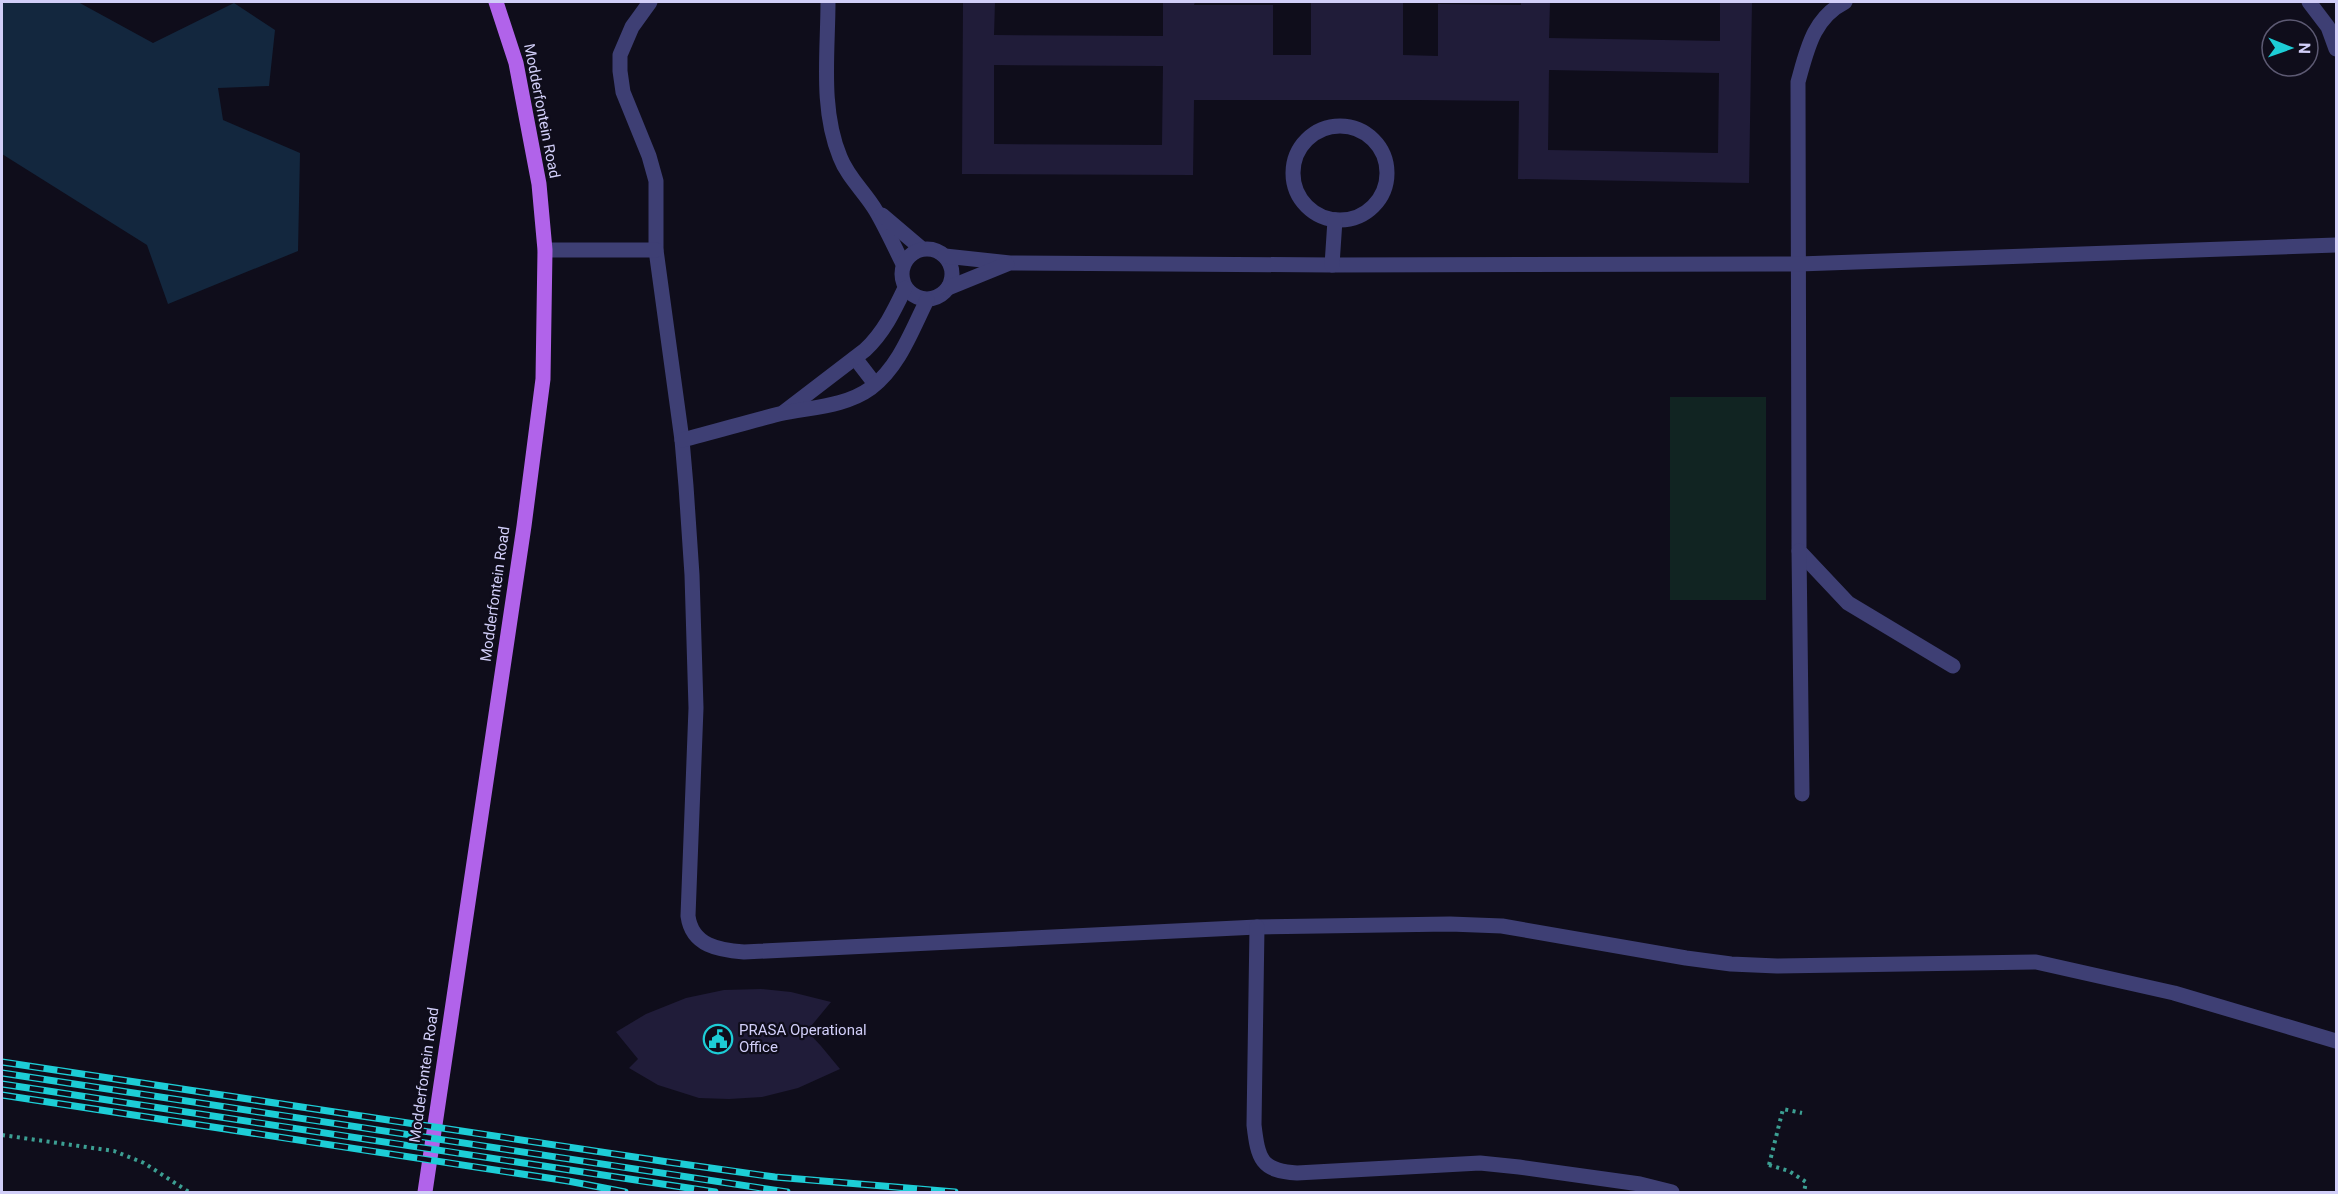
<svg xmlns="http://www.w3.org/2000/svg" width="2338" height="1194" font-family="Roboto,sans-serif">
<style>
.green{fill:#112422}
.water{fill:#13273e}
.building{fill:#201c39;fill-rule:evenodd}
.lines{fill:none;stroke-linecap:round;stroke-linejoin:round}
.path{stroke:#3c9f93;stroke-width:4;stroke-dasharray:3 4.5;stroke-linecap:butt}
.street{stroke:#3e3f74;stroke-width:15}
.primary{stroke:#b163ea;stroke-width:15}
.rail-casing{stroke:#1dcdd6;stroke-width:7}
.rail{stroke:#0f0d1b;stroke-width:4.5;stroke-dasharray:14;stroke-linecap:butt}
.labels{text-anchor:middle;dominant-baseline:central;stroke-width:4.5;stroke-linejoin:round;paint-order:stroke}
.street-label{font-size:15px;fill:#d1cef8;stroke:#0f0d1b}
.poi-label{font-size:15px;fill:#d1cef8;stroke:#0f0d1b;text-anchor:start}
</style>
<rect width="100%" height="100%" fill="#0f0d1b"/>
<rect class="green" x="1670" y="397" width="96" height="203"/>
<polygon class="water" points="6,2 78,2 153,43 234,3 275,30 269,86 218,88 223,120 300,153 298,251 168,304 147,245 2,154 2,4"/>
<g class="building">
<path d="M963,2H995L994,35L1163,36V2H1195L1194,5H1273V55H1311V2H1403V55L1438,56V4L1521,5V2H1550L1549,38L1720,41V2H1752L1749,183L1518,179L1519,101L1419,100H1194L1193,175L962,174ZM994,65L1163,66L1162,145L994,144ZM1549,70L1719,73L1718,153L1548,150Z"/>
<polygon points="761,989 791,992 831,1002 807,1031 821,1046 840,1069 798,1088 762,1097 729,1099 699,1098 658,1085 629,1068 638,1059 616,1032 646,1014 686,998 724,990"/>
</g>
<g class="lines">
<g class="path">
<polyline points="2,1135 114,1151 144,1163 189,1192"/>
<polyline points="1769,1165 1783,1109 1802,1113"/>
<polyline points="1769,1165 1789,1171 1806,1182 1804,1192"/>
</g>
<g class="street">
<path d="M650,2L632,27L620,55V71L623,92L649,156L656,181V250L682,440L686,486L692,575L696,708L688,916C692,946 719,950 744,952L1257,927L1450,924L1502,926L1686,958L1731,964L1777,966L2036,962L2174,993L2336,1041"/>
<path d="M828,2C828,52 820,109 840,157C848,178 865,192 876,211C886,228 894,246 903,264"/>
<path d="M1845,2C1813,18 1807,50 1798,82L1799,551L1848,603L1953,666"/>
<polyline points="2309,2 2328,27 2336,49"/>
<circle cx="1340" cy="173" r="47"/>
<polyline points="882,215 922,249"/>
<circle cx="927" cy="274" r="25"/>
<polyline points="545,250 656,250"/>
<polyline points="945,256 1010,263 1332,265 1799,264 2336,245"/>
<polyline points="1332,265 1335,220"/>
<polyline points="948,288 1007,264"/>
<polyline points="855,358 875,384"/>
<path d="M784,412L865,350C884,332 894,311 905,288"/>
<path d="M682,440C714,432 747,422 779,414C810,407 845,407 871,388C899,367 912,330 927,300"/>
<polyline points="1799,551 1802,794"/>
<path d="M1257,927L1254,1125C1258,1159 1261,1171 1297,1173L1480,1163L1519,1167L1640,1184L1672,1192"/>
</g>
<polyline class="primary" points="425,1192 524,526 543,379 545,250 539,184 516,63 496,2"/>
<g class="rail-casing">
<g id="rail">
<polyline points="2,1062 668,1162 775,1177 955,1192"/>
<polyline points="2,1073 787,1192"/>
<polyline points="2,1084 715,1192"/>
<polyline points="2,1095 568,1181 625,1192"/>
</g>
</g>
<use href="#rail" class="rail"/>
</g>
<defs>
<g id="civic-ring" transform="scale(1.5)"><circle r="9.5" fill="#0f0d1b" stroke="#1dcdd6" stroke-width="1.5"/><path d="M-.6-6.5H3V-4.5H.6V-3L4-1V1h2V6H-6V1h2V-1L-.6-3ZM-1.2 2.5V6h2.4V2.5Z" fill="#1dcdd6"/></g>
</defs>
<g fill-rule="evenodd">
<use href="#civic-ring" x="718" y="1039"/>
</g>
<g class="labels">
<g class="street-label">
<text transform="translate(542 111) rotate(79)">Modderfontein Road</text>
<text transform="translate(495 594) rotate(-82)">Modderfontein Road</text>
<text transform="translate(424 1075) rotate(-82)">Modderfontein Road</text>
</g>
<g class="poi-label">
<text x="739" y="1030">PRASA Operational<tspan x="739" dy="17">Office</tspan></text>
</g>
</g>
<rect width="2338" height="1194" fill="none" stroke="#d1cef8" stroke-width="6"/>
<g transform="translate(2290 48) rotate(91)"><circle r="28" fill="#0f0d1b" stroke="#5d5a73" stroke-width="1.5"/>
<path d="M0-4.5L10 22L0 15L-10 22Z" fill="#1dcdd6"/>
<text y="-9" font-size="16" font-weight="bold" text-anchor="middle" fill="#d1cef8">N</text>
</g>
</svg>
